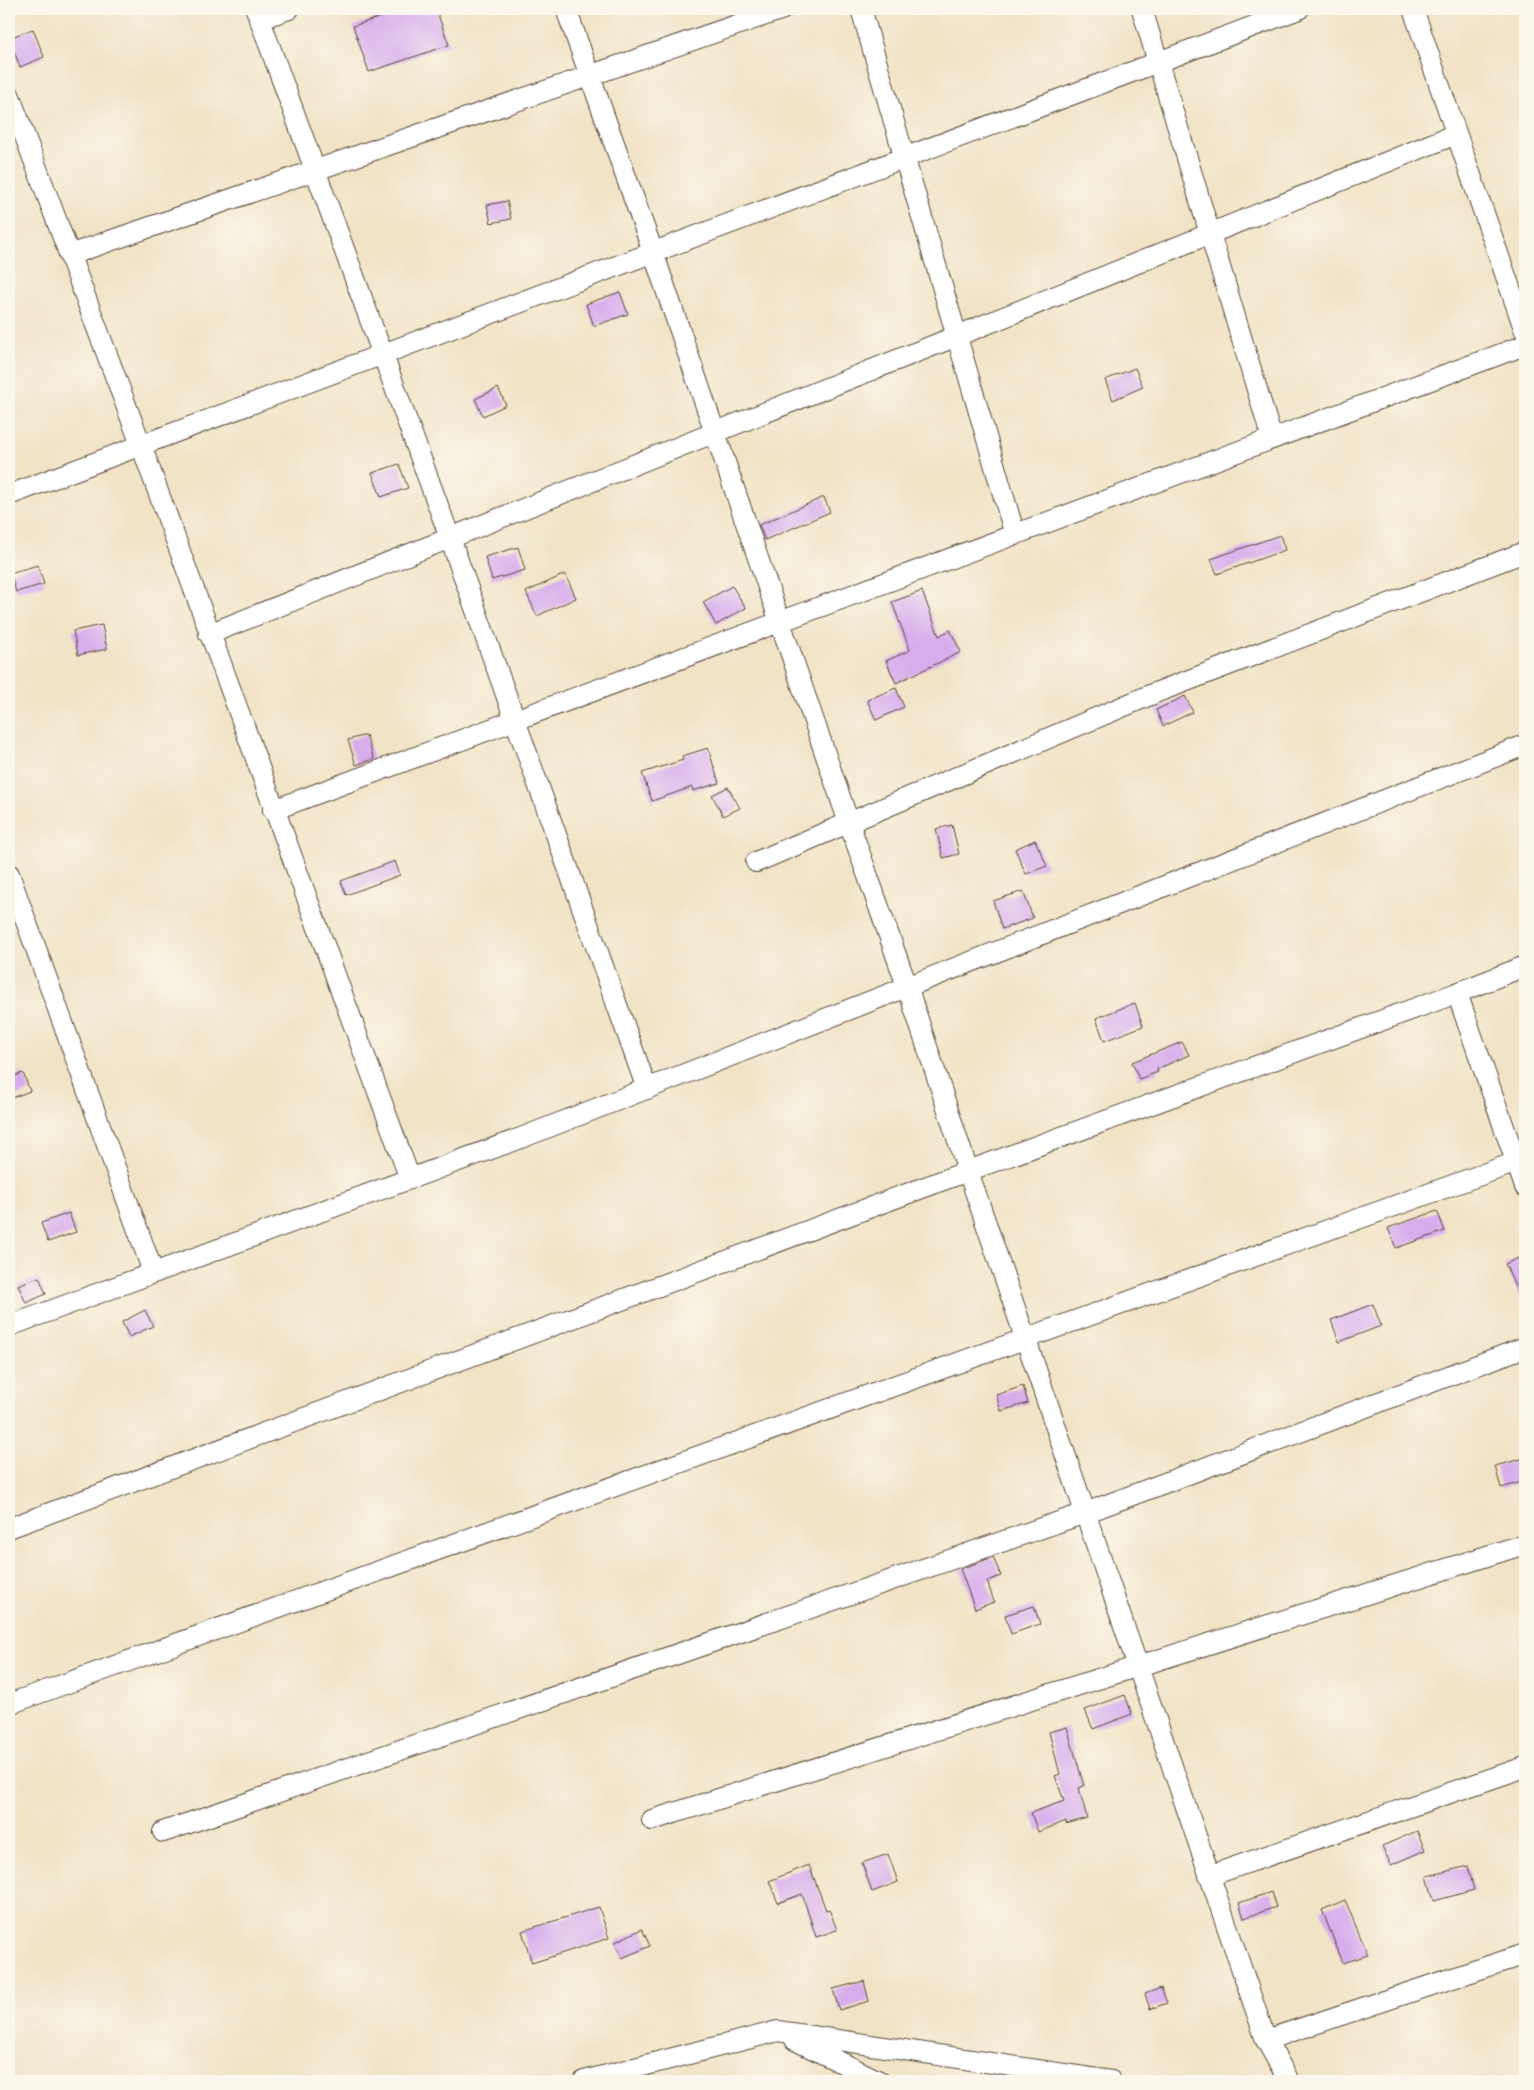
<svg xmlns="http://www.w3.org/2000/svg" width="1534" height="2090" font-family="'EB Garamond',serif">
<style>
.building{fill:#d7adec}
.lines{fill:none;stroke-linecap:round;stroke-linejoin:round}
.minor-casing{stroke:#564637;stroke-width:22}
.minor{stroke:#fff;stroke-width:20}
</style>
<rect width="100%" height="100%" fill="#fbf7ec"/>
<filter id="ink" filterUnits="userSpaceOnUse"><feTurbulence type="fractalNoise" baseFrequency=".02" numOctaves="2"/><feDisplacementMap in="SourceGraphic" scale="10" xChannelSelector="R" yChannelSelector="G"/><feConvolveMatrix kernelMatrix="1 2 1 2 8 2 1 2 1" color-interpolation-filters="sRGB"/></filter>
<filter id="wash" filterUnits="userSpaceOnUse"><feTurbulence type="fractalNoise" baseFrequency=".0096" numOctaves="4" result="noise"/><feDisplacementMap in="SourceGraphic" scale="20" xChannelSelector="R" yChannelSelector="G"/><feGaussianBlur stdDeviation="1.12" result="paint"/><feColorMatrix in="noise" values="0 0 0 0 0 0 0 0 0 0 0 0 0 0 0 0 0 1.4 0 .05"/><feComposite in="paint" operator="in"/></filter>
<g filter="url(#wash)">
<rect width="100%" height="100%" fill="#f1e3c6"/>
<g id="blocks">
<g class="building">
<polygon points="406,9 436,9 449,45 369,72 353,26"/>
<polygon points="33,29 44,57 20,67 9,38"/>
<polygon points="507,201 511,219 491,223 487,205"/>
<polygon points="620,292 628,314 594,326 586,304"/>
<polygon points="1135,368 1143,387 1113,400 1105,380"/>
<polygon points="498,388 506,405 483,416 475,399"/>
<polygon points="399,464 408,488 381,497 372,473"/>
<polygon points="824,497 830,512 765,540 759,525"/>
<polygon points="1280,535 1285,550 1217,574 1211,559"/>
<polygon points="518,547 525,570 492,580 485,557"/>
<polygon points="38,565 44,584 16,592 10,573"/>
<polygon points="565,574 576,598 537,616 526,592"/>
<polygon points="732,586 746,608 716,625 703,602"/>
<polygon points="922,591 939,636 950,630 961,652 896,683 886,661 910,650 892,602"/>
<polygon points="102,625 107,649 78,655 73,631"/>
<polygon points="896,688 904,707 876,720 867,700"/>
<polygon points="1185,696 1193,712 1163,726 1156,710"/>
<polygon points="366,735 374,759 356,765 348,740"/>
<polygon points="708,748 719,783 693,791 692,787 652,801 642,773 683,760 682,756"/>
<polygon points="728,787 740,808 723,816 712,795"/>
<polygon points="952,825 959,854 943,858 936,829"/>
<polygon points="1035,840 1047,866 1026,874 1015,849"/>
<polygon points="395,861 400,875 346,895 341,881"/>
<polygon points="1023,891 1033,918 1002,929 993,901"/>
<polygon points="1135,1003 1143,1026 1104,1041 1096,1018"/>
<polygon points="1182,1042 1189,1055 1157,1069 1158,1072 1139,1079 1132,1062"/>
<polygon points="23,1073 30,1091 9,1099 9,1078"/>
<polygon points="1437,1211 1445,1231 1396,1248 1388,1228"/>
<polygon points="69,1213 76,1232 48,1242 41,1223"/>
<polygon points="1525,1255 1525,1309 1505,1264"/>
<polygon points="39,1277 46,1294 26,1303 18,1285"/>
<polygon points="1373,1304 1381,1326 1339,1342 1331,1320"/>
<polygon points="145,1310 153,1326 129,1337 122,1322"/>
<polygon points="1023,1386 1028,1403 1001,1411 996,1395"/>
<polygon points="1525,1458 1525,1481 1501,1488 1495,1466"/>
<polygon points="993,1557 1001,1576 987,1581 994,1602 975,1609 960,1569"/>
<polygon points="1034,1606 1040,1624 1011,1634 1005,1615"/>
<polygon points="1125,1695 1132,1714 1093,1729 1085,1710"/>
<polygon points="1067,1727 1084,1786 1079,1788 1087,1818 1066,1824 1066,1821 1038,1832 1031,1813 1064,1801 1055,1776 1060,1774 1049,1732"/>
<polygon points="1417,1831 1425,1850 1391,1865 1382,1846"/>
<polygon points="888,1854 898,1882 872,1892 862,1863"/>
<polygon points="809,1865 826,1910 829,1909 837,1930 816,1937 802,1894 778,1903 769,1881"/>
<polygon points="1468,1866 1474,1890 1434,1901 1427,1876"/>
<polygon points="1271,1892 1276,1907 1244,1918 1239,1903"/>
<polygon points="1345,1900 1368,1955 1343,1963 1322,1910"/>
<polygon points="599,1907 609,1938 532,1963 522,1931"/>
<polygon points="642,1929 650,1946 622,1958 615,1942"/>
<polygon points="864,1981 869,2001 839,2010 833,1989"/>
<polygon points="1161,1988 1167,2003 1150,2009 1145,1994"/>
</g>
</g>
</g>
<g filter="url(#ink)">
<use href="#blocks" fill-opacity="0" stroke="#564637" stroke-width="1"/>
<g class="lines">
<g class="minor-casing">
<g id="minor">
<polyline points="256,9 450,538 647,1089"/>
<polyline points="566,9 653,252 849,823 907,986 968,1171 1266,2040 1289,2081"/>
<polyline points="861,9 1015,535"/>
<polyline points="1142,9 1272,439"/>
<polyline points="1413,9 1525,331"/>
<polyline points="259,19 289,9"/>
<polyline points="9,94 141,445 410,1179"/>
<polyline points="69,255 783,9"/>
<polyline points="9,495 1299,9"/>
<polyline points="209,634 957,336 1456,134"/>
<polyline points="273,810 1525,345"/>
<polyline points="756,862 1155,693 1525,552"/>
<polyline points="9,874 153,1272"/>
<polyline points="1457,993 1525,1187"/>
<polyline points="9,1326 521,1138 1525,745"/>
<polyline points="9,1528 968,1171 1457,993 1525,966"/>
<polyline points="9,1704 1525,1159"/>
<polyline points="652,1820 1525,1544"/>
<polyline points="163,1832 1085,1513 1525,1347"/>
<polyline points="1209,1876 1525,1767"/>
<polyline points="795,2040 879,2081"/>
<polyline points="1266,2040 1525,1954"/>
<polyline points="584,2081 778,2031 1111,2081"/>
</g>
</g>
<use href="#minor" class="minor"/>
</g>
</g>
<rect width="1534" height="2090" fill="none" stroke="#fbf7ec" stroke-width="30"/>
</svg>
